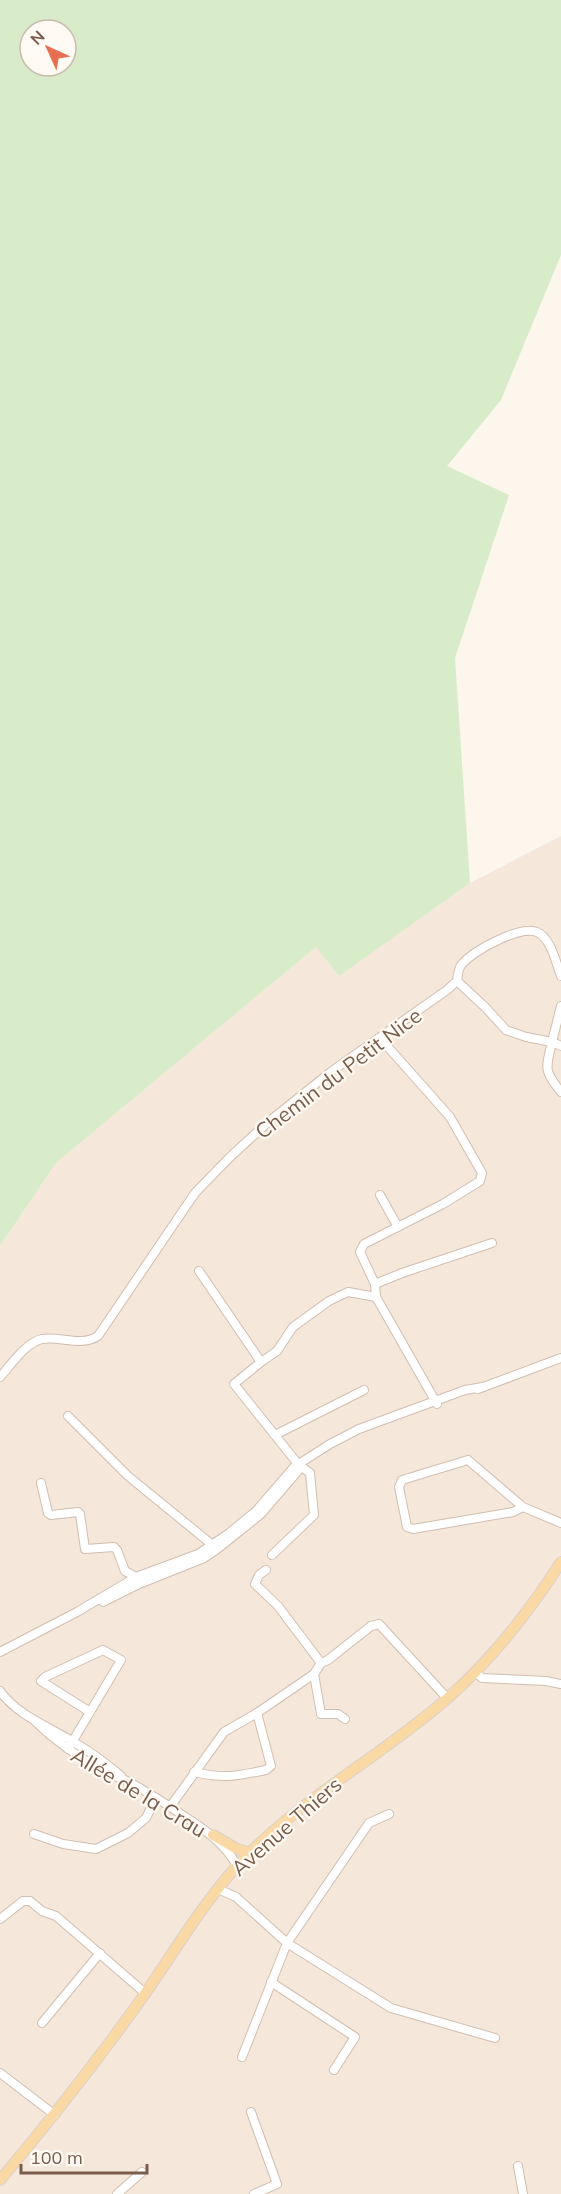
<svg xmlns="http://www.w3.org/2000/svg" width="561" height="2194" font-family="Mulish,sans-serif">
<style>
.residential{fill:#f5e8da}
.green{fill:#d8ecc9;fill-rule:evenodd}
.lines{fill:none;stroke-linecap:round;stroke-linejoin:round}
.minor-casing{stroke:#d1beb0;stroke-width:10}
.major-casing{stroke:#dad1cd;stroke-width:12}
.minor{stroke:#fff;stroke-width:8}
.major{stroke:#fbd9a5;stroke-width:10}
.labels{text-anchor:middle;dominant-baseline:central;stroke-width:4.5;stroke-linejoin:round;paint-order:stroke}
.street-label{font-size:21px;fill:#7a5c4d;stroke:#fffaf3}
</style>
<rect width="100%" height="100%" fill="#fdf6ec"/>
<polygon class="residential" points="561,836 561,2194 0,2194 0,1246 56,1163 316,947 339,975 470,883"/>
<path class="green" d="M0,0H561V255L501,400L447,466L509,495L455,658L470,883L339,976L316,947L56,1163L0,1246ZM30,30H66V66H30Z"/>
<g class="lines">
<g class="minor-casing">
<g id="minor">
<path d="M561,976C556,963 551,938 537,932C520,925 473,951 462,964C458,968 458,975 457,981L486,1008L506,1030L526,1037L552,1042L561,1006"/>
<polyline points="380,1038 450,1117 482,1173 480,1181 443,1204 364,1244 360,1252 375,1284 376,1297 437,1404"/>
<path d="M561,1046L552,1042C546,1068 543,1070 561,1092"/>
<polyline points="380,1195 398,1227"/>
<polyline points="199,1271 261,1362 234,1384 298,1464 310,1473 314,1515 272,1555"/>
<polyline points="375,1284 402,1273 492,1243"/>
<polyline points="261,1362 277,1351 293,1327 329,1301 348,1292 376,1297"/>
<path d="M0,1377C11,1365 25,1343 42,1339C61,1336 81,1347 98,1336L195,1193L229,1158L267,1123L332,1071L447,990L457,981"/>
<polyline points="478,1389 561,1358"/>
<polyline points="68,1416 128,1476 215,1547"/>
<polyline points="275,1435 364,1390"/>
<polyline points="41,1483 48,1513 51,1515 78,1512 80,1514 85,1549 114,1547 117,1550 125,1571 136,1577 138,1581"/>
<polyline points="523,1507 513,1512 413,1529 407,1527 399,1487 402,1480 468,1460 523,1507 561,1523"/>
<polyline points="266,1570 259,1575 255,1584 278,1606 321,1663"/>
<polyline points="103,1602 139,1584 204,1558 216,1550 261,1514 298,1471"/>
<polyline points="0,1652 77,1612 136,1577 198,1554 228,1534 256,1511 294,1467 330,1444 359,1429 465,1390 483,1387"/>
<polyline points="475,1672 482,1678 546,1681 561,1684"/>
<path d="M0,1691C17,1715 47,1726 72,1741C89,1751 106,1763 121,1776"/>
<polyline points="257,1713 314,1674"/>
<polyline points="345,1719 338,1714 321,1714 314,1674 321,1663 328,1660 371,1626 379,1624 447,1698"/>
<path d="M36,1722C56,1742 79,1757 103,1771C111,1775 121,1778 129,1782C148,1792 166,1804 184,1816C205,1830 225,1843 237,1866"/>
<polyline points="68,1749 121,1660 103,1650 45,1677 41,1681 90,1712"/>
<path d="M170,1807L224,1732L257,1713L271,1766L266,1770C236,1776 224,1779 194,1772"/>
<polyline points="389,1814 369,1823 287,1943 391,2008 495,2038"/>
<polyline points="34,1834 63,1844 96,1849 128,1833 146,1818 156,1798"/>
<polyline points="218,1889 236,1897 287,1943 242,2057"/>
<polyline points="0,1919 23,1901 30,1901 42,1911 56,1916 145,1993"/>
<polyline points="271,1982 355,2037 334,2070"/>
<polyline points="42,2023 100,1953"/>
<polyline points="0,2073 55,2115"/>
<polyline points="251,2112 277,2184 254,2194"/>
<polyline points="518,2166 523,2194"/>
<polyline points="117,2194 142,2172"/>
</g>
</g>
<g class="major-casing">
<g id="major">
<polyline points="213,1835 237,1849 251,1853"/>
<path d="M0,2180C50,2121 97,2061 142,1998C173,1954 200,1907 237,1866C300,1798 381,1757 449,1697C494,1657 529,1612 561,1562"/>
</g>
</g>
<use href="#minor" class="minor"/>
<use href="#major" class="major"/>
</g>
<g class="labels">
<g class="street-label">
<text transform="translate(338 1073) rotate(-37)">Chemin du Petit Nice</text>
<text transform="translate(139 1792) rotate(31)">Allée de la Crau</text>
<text transform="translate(286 1826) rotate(-41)">Avenue Thiers</text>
</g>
</g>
<g transform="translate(48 48) rotate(315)"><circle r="28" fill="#fffaf3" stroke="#cabbb1" stroke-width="1.5"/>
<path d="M0-4.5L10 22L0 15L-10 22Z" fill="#e76f51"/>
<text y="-9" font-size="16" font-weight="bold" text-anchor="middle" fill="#7a5c4d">N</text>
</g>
<path d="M21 2164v9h126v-9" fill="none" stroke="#7a5c4d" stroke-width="3"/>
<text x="30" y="2164" font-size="18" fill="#7a5c4d" stroke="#fffaf3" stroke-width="4.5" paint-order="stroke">100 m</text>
</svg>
